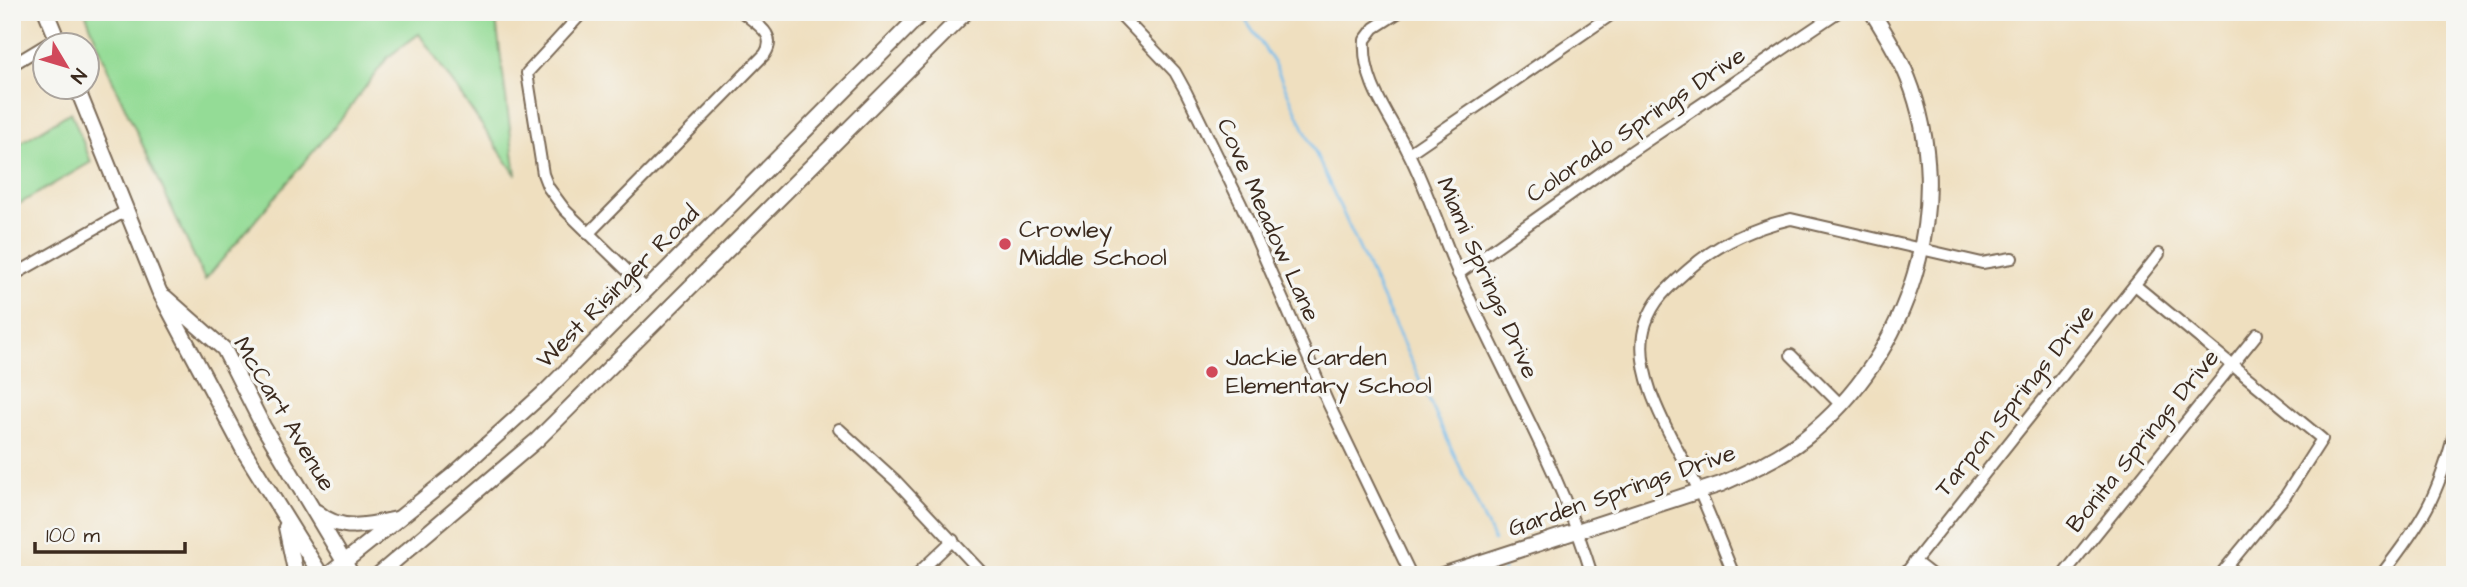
<svg xmlns="http://www.w3.org/2000/svg" width="2467" height="587" font-family="'Architects Daughter',sans-serif">
<style>
.green{fill:#94dc96;stroke:#68835a;stroke-width:2}
.lines{fill:none;stroke-linecap:round;stroke-linejoin:round}
.stream{stroke:#75bded;stroke-width:2.5}
.street-casing{stroke:#7a6956;stroke-width:14}
.secondary-casing{stroke:#7a6956;stroke-width:18}
.street{stroke:#fff;stroke-width:10}
.secondary{stroke:#fff;stroke-width:14}
.poi-dot{fill:#d1495b;stroke:#f6f6f2;stroke-width:2.5}
.labels{text-anchor:middle;dominant-baseline:central;stroke-width:7;stroke-linejoin:round;paint-order:stroke}
.street-label{font-size:24px;fill:#3b2a1e;stroke:#f6f6f2}
.poi-label{font-size:24px;fill:#3b2a1e;stroke:#f6f6f2;text-anchor:start}
</style>
<rect width="100%" height="100%" fill="#f6f6f2"/>
<filter id="ink" filterUnits="userSpaceOnUse"><feTurbulence type="fractalNoise" baseFrequency=".0143" numOctaves="2"/><feDisplacementMap in="SourceGraphic" scale="14" xChannelSelector="R" yChannelSelector="G"/><feConvolveMatrix kernelMatrix="1 2 1 2 8 2 1 2 1" color-interpolation-filters="sRGB"/></filter>
<filter id="wash" filterUnits="userSpaceOnUse"><feTurbulence type="fractalNoise" baseFrequency=".00686" numOctaves="4" result="noise"/><feDisplacementMap in="SourceGraphic" scale="28" xChannelSelector="R" yChannelSelector="G"/><feGaussianBlur stdDeviation="1.57" result="paint"/><feColorMatrix in="noise" values="0 0 0 0 0 0 0 0 0 0 0 0 0 0 0 0 0 1.4 0 .05"/><feComposite in="paint" operator="in"/></filter>
<g filter="url(#wash)">
<rect width="100%" height="100%" fill="#efdfbf"/>
<g class="green">
<polygon points="85,12 495,12 516,175 419,34 388,57 346,113 205,280 112,79"/>
<polygon points="71,112 91,162 12,208 12,148"/>
</g>
<g class="lines">
<g class="stream">
<polyline points="1240,12 1273,61 1494,541"/>
<polyline points="1503,568 1505,575"/>
</g>
</g>
</g>
<g filter="url(#ink)">
<g class="lines">
<g class="street-casing">
<g id="street">
<polyline points="583,12 527,73 543,174 548,187 565,210 647,290"/>
<polyline points="1118,12 1175,72 1186,92 1241,204 1328,403 1411,575"/>
<path d="M1399,12L1374,28L1365,40C1362,83 1390,115 1408,152C1428,191 1441,234 1459,275C1503,374 1560,470 1592,575"/>
<polyline points="12,65 57,38"/>
<polyline points="1409,153 1615,12"/>
<path d="M588,234L765,54C778,34 756,24 742,12"/>
<polyline points="1458,274 1626,155 1838,12"/>
<polyline points="12,276 126,211"/>
<polyline points="2135,285 2322,439 2286,495 2220,575"/>
<polyline points="1791,355 1841,405"/>
<polyline points="839,429 896,481 984,575"/>
<polyline points="1914,561 1932,575"/>
<polyline points="916,575 953,540"/>
<path d="M1734,575C1722,547 1712,519 1699,491C1678,446 1628,375 1646,323C1654,299 1670,286 1688,270C1718,243 1753,228 1791,219L1982,263L2012,258"/>
<polyline points="1904,575 2159,254"/>
<polyline points="2063,575 2257,334"/>
<path d="M2381,575C2423,521 2438,497 2455,430"/>
</g>
</g>
<g class="secondary-casing">
<g id="secondary">
<polyline points="46,12 60,46"/>
<polyline points="77,88 159,291 244,451 321,575"/>
<polyline points="165,297 224,349 263,426 352,575"/>
<path d="M317,512C340,533 370,525 397,519"/>
<polyline points="286,527 296,575"/>
<polyline points="328,575 452,476 546,391 923,12"/>
<polyline points="378,575 537,440 966,12"/>
<path d="M1442,575L1721,484C1750,471 1779,458 1805,438C1910,356 1958,204 1908,78C1899,55 1885,33 1872,12"/>
</g>
</g>
<use href="#street" class="street"/>
<use href="#secondary" class="secondary"/>
</g>
</g>
<g class="poi-dot">
<circle cx="1005" cy="244" r="7"/>
<circle cx="1212" cy="372" r="7"/>
</g>
<g class="labels">
<g class="street-label">
<text transform="translate(1636 125) rotate(-34)">Colorado Springs Drive</text>
<text transform="translate(1268 220) rotate(66)">Cove Meadow Lane</text>
<text transform="translate(1487 278) rotate(66)">Miami Springs Drive</text>
<text transform="translate(618 287) rotate(-45)">West Risinger Road</text>
<text transform="translate(2015 401) rotate(-51)">Tarpon Springs Drive</text>
<text transform="translate(284 414) rotate(59)">McCart Avenue</text>
<text transform="translate(2143 441) rotate(-51)">Bonita Springs Drive</text>
<text transform="translate(1622 491) rotate(-19)">Garden Springs Drive</text>
</g>
<g class="poi-label">
<text x="1019" y="230">Crowley<tspan x="1019" dy="28">Middle School</tspan></text>
<text x="1226" y="358">Jackie Carden<tspan x="1226" dy="28">Elementary School</tspan></text>
</g>
</g>
<rect width="2467" height="587" fill="none" stroke="#f6f6f2" stroke-width="42"/>
<g transform="translate(66 66) rotate(128)"><circle r="33" fill="#f6f6f2" stroke="#aba49d" stroke-width="2"/>
<path d="M0-5L12 26L0 18L-12 26Z" fill="#d1495b"/>
<text y="-10" font-size="19" font-weight="bold" text-anchor="middle" fill="#3b2a1e">N</text>
</g>
<path d="M35 542v10h150v-10" fill="none" stroke="#3b2a1e" stroke-width="3.5"/>
<text x="46" y="542" font-size="21" fill="#3b2a1e" stroke="#f6f6f2" stroke-width="5" paint-order="stroke">100 m</text>
</svg>
